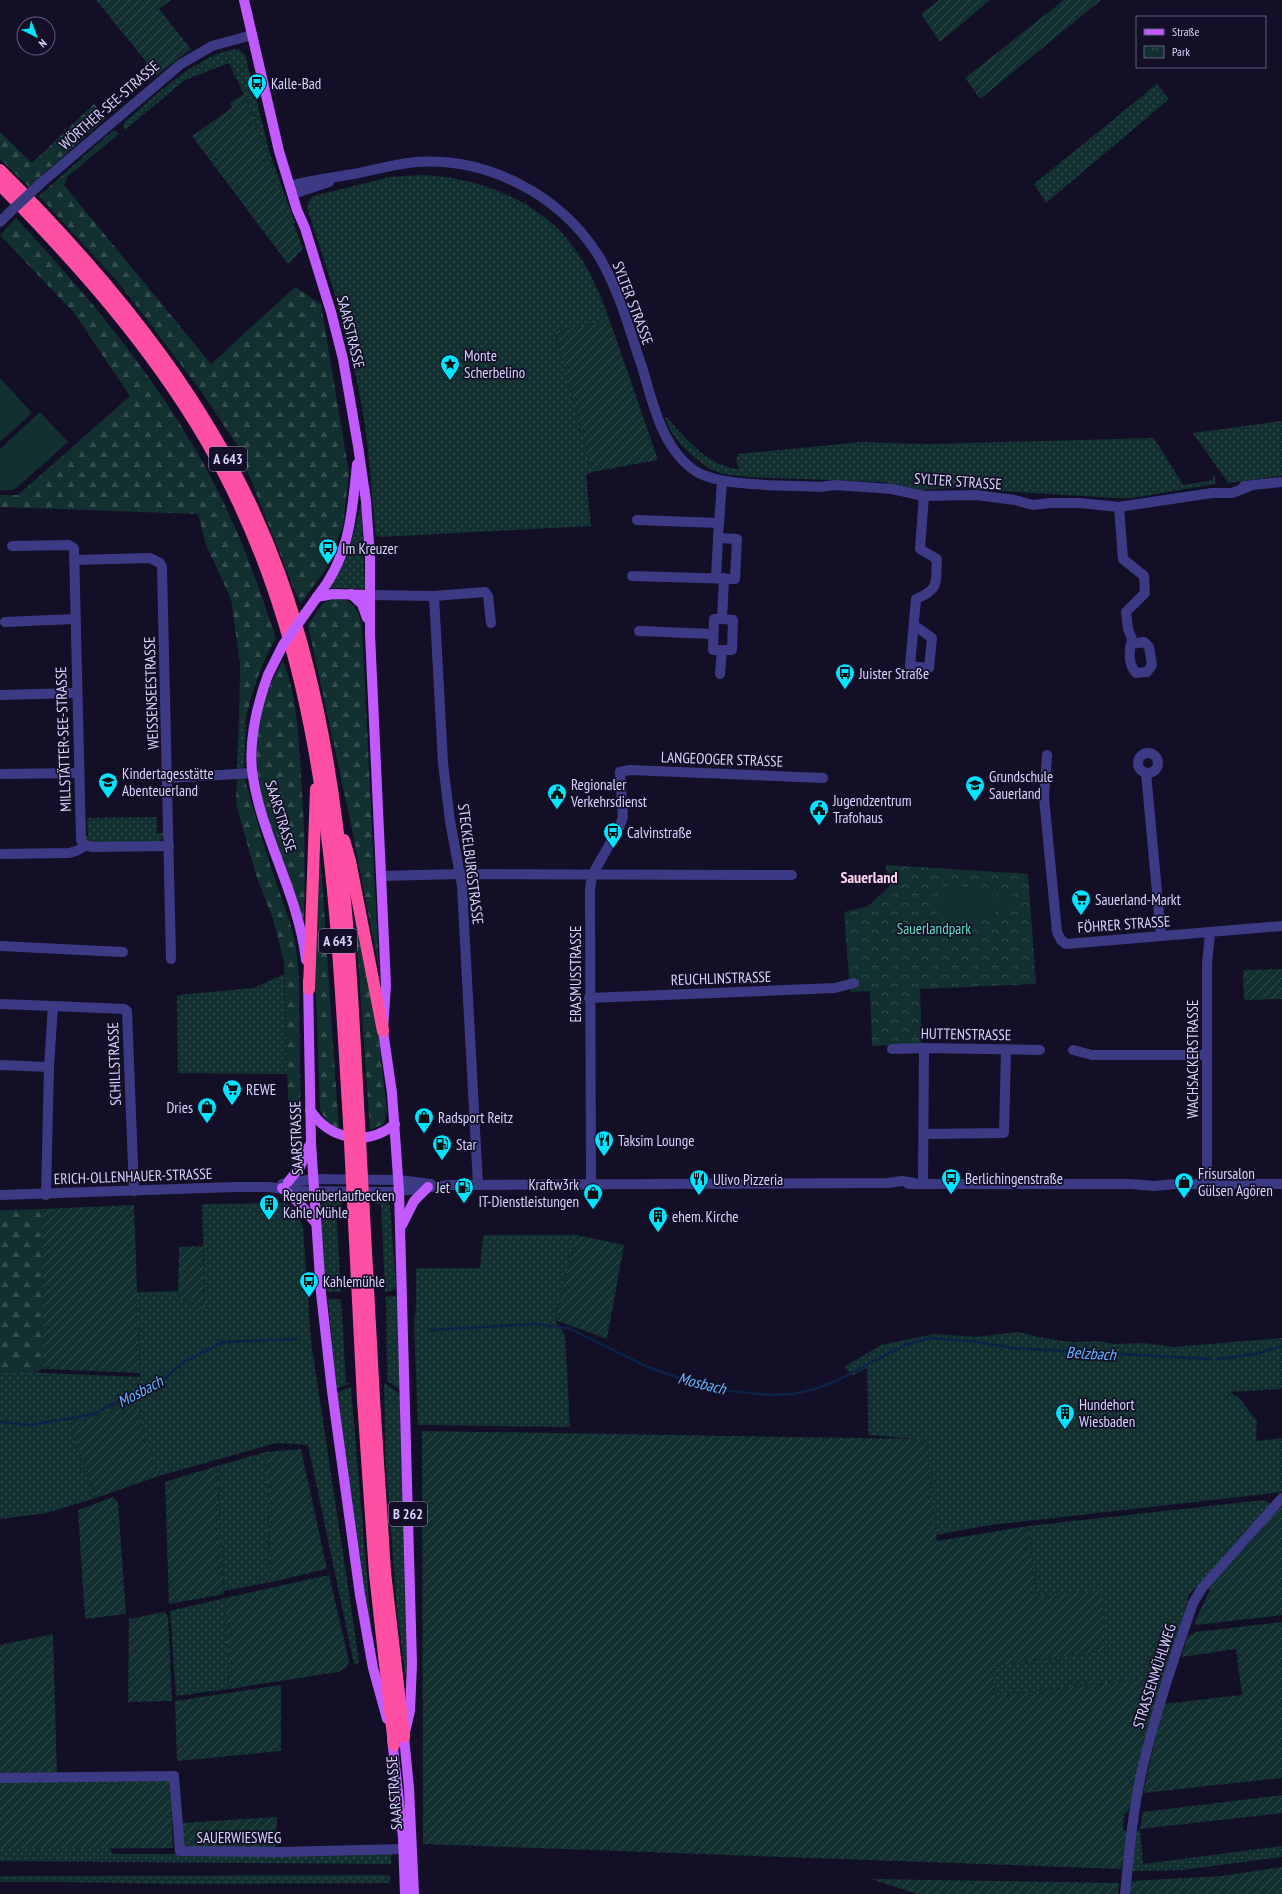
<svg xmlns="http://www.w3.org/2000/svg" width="1282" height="1894" font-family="'PT Sans Narrow',sans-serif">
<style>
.grass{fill:url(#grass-dots)}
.forest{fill:url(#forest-firs)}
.park{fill:url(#park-crowns)}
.garden{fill:url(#garden-furrows)}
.pitch{fill:#12302f}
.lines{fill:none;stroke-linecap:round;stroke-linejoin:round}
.stream{stroke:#0c2248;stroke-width:2.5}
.minor{stroke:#3d3a85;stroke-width:10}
.major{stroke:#c25bff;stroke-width:10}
.highway{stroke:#ff4fa3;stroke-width:12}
.minor-bridge{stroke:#3d3a85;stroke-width:10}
.major-bridge{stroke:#c25bff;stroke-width:10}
.highway-bridge{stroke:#ff4fa3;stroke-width:12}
.labels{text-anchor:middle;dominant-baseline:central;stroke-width:3.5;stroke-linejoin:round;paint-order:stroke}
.shield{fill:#130f26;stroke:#9e99be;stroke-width:1}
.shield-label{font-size:14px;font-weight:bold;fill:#d9d4ff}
.poi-label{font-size:15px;fill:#d9d4ff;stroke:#130f26;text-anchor:start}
.street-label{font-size:15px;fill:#d9d4ff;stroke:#130f26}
.park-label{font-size:15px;fill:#5fe0c0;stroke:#130f26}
.neighbourhood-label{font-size:16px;font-weight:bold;fill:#ffd6f0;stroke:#130f26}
.water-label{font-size:16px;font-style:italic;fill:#62b6ff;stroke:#130f26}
</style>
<defs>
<pattern id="grass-dots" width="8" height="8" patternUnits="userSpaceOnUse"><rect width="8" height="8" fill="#12302f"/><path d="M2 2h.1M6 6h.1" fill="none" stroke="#344d4e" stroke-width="1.8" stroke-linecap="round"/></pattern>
<pattern id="forest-firs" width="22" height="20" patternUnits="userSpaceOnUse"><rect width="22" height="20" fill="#12302f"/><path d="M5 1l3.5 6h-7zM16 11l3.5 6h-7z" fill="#344d4e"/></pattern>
<pattern id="park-crowns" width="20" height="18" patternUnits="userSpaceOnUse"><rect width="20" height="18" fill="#12302f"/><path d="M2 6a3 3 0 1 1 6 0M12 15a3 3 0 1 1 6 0" fill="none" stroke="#344d4e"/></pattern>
<pattern id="garden-furrows" width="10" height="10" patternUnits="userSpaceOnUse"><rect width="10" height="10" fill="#12302f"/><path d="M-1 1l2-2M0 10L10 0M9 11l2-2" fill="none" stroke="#344d4e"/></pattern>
</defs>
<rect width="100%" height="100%" fill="#130f26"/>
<g class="grass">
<path d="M238,49L245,55L270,154L295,223H293L244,94L229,63L185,80L125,130L123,127L124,123C152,98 200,52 238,49Z"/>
<polygon points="1157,84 1169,99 1046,203 1034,184"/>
<path d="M422,175C477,177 538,200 572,245C590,269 600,294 610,321L555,331L592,472L586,475L591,526L380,537L376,535C372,496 370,458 364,420C353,347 330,278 307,208L309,201L313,196L390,177Z"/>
<path d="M665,418H667C687,439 707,466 738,469L739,468L736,461L738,454L861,442L926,444L1154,438L1183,485L1213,480L1214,473L1216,484L1132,498H1115L952,488L922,490L882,482L746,477L723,474L710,469L694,457L680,444L669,428Z"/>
<polygon points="1282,421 1282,476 1228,483 1193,433"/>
<path d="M361,503L365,589L329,588C346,561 355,534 361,503Z"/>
<polygon points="239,718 246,718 244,772 237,772"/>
<polygon points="157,817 157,833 165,833 161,840 157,842 93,843 87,841 84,836 88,836 87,818"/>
<polygon points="284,974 287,1074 178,1073 177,995 254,988"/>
<polygon points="383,1199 388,1202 390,1206 396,1287 392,1291 385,1292 381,1204 375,1204 375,1200"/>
<polygon points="325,1200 341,1200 342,1205 336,1206 341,1292 329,1292 325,1290 319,1204 322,1204"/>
<polygon points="281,1203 289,1204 295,1208 303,1227 311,1341 359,1660 357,1665 354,1664 308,1445 276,1443 159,1476 132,1397 104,1413 69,1424 96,1498 46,1513 0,1519 0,1371 140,1377 137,1292 178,1291 178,1300 190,1300 190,1308 205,1308 202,1204"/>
<polygon points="483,1235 576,1235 555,1320 565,1335 570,1427 418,1425 414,1323 416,1306 416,1268 480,1268"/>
<polygon points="395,1296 398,1300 399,1389 387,1381 386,1297"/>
<polygon points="328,1299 341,1299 346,1383 351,1383 336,1389"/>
<polygon points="1018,1332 1043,1338 1072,1342 1099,1341 1114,1344 1143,1343 1173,1347 1282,1338 1282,1389 1230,1392 1240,1399 1257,1421 1256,1441 1282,1438 1282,1492 984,1526 936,1535 927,1440 868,1435 867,1368 853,1375 844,1367 881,1345 934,1334 976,1337"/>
<polygon points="384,1383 400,1394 407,1675 405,1675 397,1609 386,1465"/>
<polygon points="351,1387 371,1625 369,1627 336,1393"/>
<polygon points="266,1452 271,1582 224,1591 217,1466"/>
<polygon points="1264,1500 1271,1504 1189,1595 1166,1676 995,1696 993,1666 1106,1651 1037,1596 1028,1526"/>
<polygon points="225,1598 229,1689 176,1696 170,1611"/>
<polygon points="1140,1829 1143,1864 1282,1846 1282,1857 1182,1870 1132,1871 1135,1833"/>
<polygon points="110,1848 113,1854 391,1854 391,1864 0,1861 0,1849"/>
<polygon points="390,1875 390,1883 178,1884 61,1882 0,1882 0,1876"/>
</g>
<g class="forest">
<polygon points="94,104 106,118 29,187 0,159 0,132 32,163"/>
<polygon points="112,131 116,131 119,134 68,176 64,185 211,364 295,287 321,304 349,473 343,526 326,569 300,604 237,445 203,394 138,308 116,280 39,196"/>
<path d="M16,218C94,302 169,392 220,495C243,541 260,590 276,638C261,664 253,689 246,718H239L240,664L231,599L206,545L198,514L0,507V495H18L130,396L74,313L0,235Z"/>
<path d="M335,598C352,598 360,611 362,627L379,969L353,834L308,625L323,603Z"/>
<path d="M283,660C299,703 299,747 302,792C305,835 305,877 304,920L302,919C280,853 244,782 261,710C265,692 275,676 283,660Z"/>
<polygon points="237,777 244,777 270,865 290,922 296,948 299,978 301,1143 299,1156 292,1165 287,1074 284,961 272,916 257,878 236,804"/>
<polygon points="318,863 321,863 339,1132 329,1125 320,1110 315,967"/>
<polygon points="355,917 378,1032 387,1111 384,1124 370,1130"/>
<polygon points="42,1209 43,1369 34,1373 0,1371 0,1210"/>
</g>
<polygon class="park" points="886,865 1028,874 1036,984 920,989 922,1044 872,1046 870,991 850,992 844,912 868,906 889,887"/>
<g class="garden">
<polygon points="96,0 171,0 159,9 191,49 157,75"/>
<polygon points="939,0 990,0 940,42 921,14"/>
<polygon points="1064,0 1101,0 980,99 965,78"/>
<polygon points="244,94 303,249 288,264 192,136 232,108 230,103"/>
<polygon points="610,321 658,460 592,472 555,331"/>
<polygon points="1282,969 1282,999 1244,1000 1243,970"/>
<polygon points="134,1205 140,1373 43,1369 42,1209"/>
<polygon points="576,1235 624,1245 607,1339 555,1320"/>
<polygon points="203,1246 205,1309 190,1308 190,1300 178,1300 179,1247"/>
<polygon points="133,1397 159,1476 96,1498 69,1424 104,1413"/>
<polygon points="422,1431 927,1439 937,1541 1028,1526 1037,1596 1101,1590 1106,1651 993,1666 995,1696 1166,1676 1141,1758 1129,1810 1124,1815 1123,1829 1129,1834 1121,1869 423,1844"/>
<polygon points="301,1449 327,1569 271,1582 266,1452"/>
<polygon points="217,1466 224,1594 169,1604 165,1482"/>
<polygon points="113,1497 118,1502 126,1614 85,1619 78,1510"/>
<polygon points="1282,1506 1282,1615 1196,1625 1195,1621 1210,1590 1208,1588"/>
<polygon points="329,1575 349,1661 346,1668 338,1672 229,1689 225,1598"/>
<polygon points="164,1612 168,1616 172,1701 128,1702 129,1619"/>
<polygon points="1282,1622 1282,1778 1143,1793 1163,1704 1242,1695 1236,1649 1181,1657 1188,1636 1196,1632"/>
<polygon points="53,1634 57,1775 0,1776 0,1645"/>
<polygon points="281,1685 281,1751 177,1761 175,1701"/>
<polygon points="0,1779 170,1779 173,1848 0,1849"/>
<polygon points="1282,1795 1282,1813 1140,1829 1143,1812"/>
<polygon points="277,1817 275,1849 187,1847 183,1845 180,1823"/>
<polygon points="1282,1867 1282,1894 1129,1894 1131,1881 1222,1876"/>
<polygon points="871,1879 1119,1883 1118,1894 917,1894"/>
</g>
<g class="pitch">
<polygon points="0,378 32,413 0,442"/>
<polygon points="40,412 68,442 15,489 0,491 0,449"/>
<polygon points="938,886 997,888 995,918 937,915"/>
<circle cx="1008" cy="903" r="8"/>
</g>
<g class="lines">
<g class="stream">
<polyline points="430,1330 534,1324 568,1328 648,1367 670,1375 721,1390 769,1395 793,1394 815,1389 836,1381 905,1345 929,1338 972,1341 1013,1348 1211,1359"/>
<polyline points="1218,1359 1255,1354 1282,1346"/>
<polyline points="0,1422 31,1425 94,1414 126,1397 156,1386 184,1362 223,1342 297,1339"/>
</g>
<g class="minor">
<polyline points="41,183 181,64 212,46 252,35"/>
<path d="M290,186C311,180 332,178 353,174C374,170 395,164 416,162C488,157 560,195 598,255C619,289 629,329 642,367C653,403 662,450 697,472C722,487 788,485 820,487L835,485L892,489L924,496L976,495L1015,500L1033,505L1050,503H1079L1119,507L1212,493H1232L1250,486"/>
<polyline points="293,194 329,182"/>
<polyline points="0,222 9,213"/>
<polyline points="1244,486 1282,482"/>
<path d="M1119,507L1123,559L1144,576L1145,593L1126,612L1128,629L1132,639C1129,650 1128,664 1136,673L1147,672L1152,665L1149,647L1144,642L1131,644"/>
<polyline points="637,520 719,523"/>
<path d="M12,546L69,545L74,548L81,840C84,846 87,846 93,847L169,846"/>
<polyline points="74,560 150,558 160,563 162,567 171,959"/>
<polyline points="632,576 735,579 737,539 718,538 722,482"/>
<polyline points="716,578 718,538"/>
<polyline points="370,595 434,596 485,592 488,596 491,623"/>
<polyline points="434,596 443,763 450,821 462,886 478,1185"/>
<polyline points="722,619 733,620 732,650 713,650 714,619 722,619 724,578"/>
<polyline points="5,622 75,619"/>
<path d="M914,625L932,638L929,668L910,666L916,599C941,588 935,583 937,559L920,549L924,496"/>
<polyline points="639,631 713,634"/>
<polyline points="720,674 722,650"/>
<polyline points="0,695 76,693"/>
<circle cx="1148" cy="763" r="10"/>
<polyline points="1047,755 1044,798 1057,932 1061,940 1066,944 1282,926"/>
<polyline points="1146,773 1161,935"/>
<polyline points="0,774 79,773"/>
<polyline points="168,778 253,773"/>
<polyline points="0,854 69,853 76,851 85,846"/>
<polyline points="381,876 459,874 792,875"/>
<polyline points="0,946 123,952"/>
<polyline points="589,998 835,988 854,983"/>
<polyline points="0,1004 53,1006"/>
<polyline points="892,1049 924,1048 1040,1050"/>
<polyline points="1073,1050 1092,1055 1207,1055"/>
<polyline points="0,1065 49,1067"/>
<polyline points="924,1134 1004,1133 1006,1050"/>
<polyline points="923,1183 924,1048"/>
<polyline points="282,1184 313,1179 399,1180 431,1184"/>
<polyline points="591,1184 590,889 592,875 619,828 623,817 620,772 630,770 823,778"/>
<polyline points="908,1184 1131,1184 1154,1186 1175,1184 1282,1184"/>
<polyline points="1207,1184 1207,964 1210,933"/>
<polyline points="0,1195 235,1187 268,1187 299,1191 391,1192 450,1185 888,1183 902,1181 914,1183"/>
<polyline points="46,1195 49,1067 53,1006 124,1009 127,1011 134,1191"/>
<polyline points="0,1778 174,1776 180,1851 279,1852 404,1849"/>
<path d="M1125,1894C1129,1853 1133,1810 1142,1770C1155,1714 1174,1658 1193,1603L1202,1588L1282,1498"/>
</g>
<g class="major">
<polyline points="244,0 279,151 297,210 305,228 331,312 343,359 358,446 366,501 370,557 370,634 386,985 383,1031 392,1093 399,1191 412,1664 410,1711 404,1737 409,1788 414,1894"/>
<polyline points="351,594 362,604 367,618"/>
<path d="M317,597C350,556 352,514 357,464"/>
<polyline points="317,597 333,594 370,595"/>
<path d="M268,675C257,705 249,737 252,770C260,835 298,892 306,960"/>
<polyline points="308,981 311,1143 321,1293 332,1391 360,1595 373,1668 387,1719"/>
<path d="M310,1110C330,1140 367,1147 395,1124"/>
<polyline points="288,1182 300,1167 309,1146"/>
<polyline points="282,1188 300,1204 315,1222"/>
<polyline points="402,1225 414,1201 428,1187"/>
<polyline points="392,1739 403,1837 405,1894"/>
</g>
<g class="highway">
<path d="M0,170C117,286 224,418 280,575C343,750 349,938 359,1122"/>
<path d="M0,185C76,262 150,345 205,439C329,653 334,883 349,1122"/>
<polyline points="344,840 350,861 383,1031"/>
<polyline points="309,989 316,789"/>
<polyline points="374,1399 385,1572 404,1737"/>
<polyline points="363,1400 375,1574 394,1745"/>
</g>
<polyline class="minor-bridge" points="9,213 41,183"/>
<polyline class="major-bridge" points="268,675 283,645 317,597"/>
<g class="highway-bridge">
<polyline points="349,1122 363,1400"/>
<polyline points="359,1122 374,1399"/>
</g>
</g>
<defs>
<g id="bus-pin" transform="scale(1)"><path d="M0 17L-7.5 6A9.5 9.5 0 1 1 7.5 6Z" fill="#00e5ff" stroke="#130f26"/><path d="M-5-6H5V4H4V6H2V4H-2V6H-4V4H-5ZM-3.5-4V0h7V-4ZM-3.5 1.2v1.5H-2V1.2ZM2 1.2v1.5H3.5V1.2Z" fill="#111"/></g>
<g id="sight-pin" transform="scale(1)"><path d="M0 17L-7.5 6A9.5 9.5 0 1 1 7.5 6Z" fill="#00e5ff" stroke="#130f26"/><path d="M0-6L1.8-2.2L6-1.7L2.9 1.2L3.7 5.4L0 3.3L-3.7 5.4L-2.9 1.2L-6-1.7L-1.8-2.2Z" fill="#111"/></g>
<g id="school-pin" transform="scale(1)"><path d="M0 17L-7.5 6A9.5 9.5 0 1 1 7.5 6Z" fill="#00e5ff" stroke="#130f26"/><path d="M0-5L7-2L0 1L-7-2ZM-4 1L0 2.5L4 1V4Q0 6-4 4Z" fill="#111"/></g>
<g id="civic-pin" transform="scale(1)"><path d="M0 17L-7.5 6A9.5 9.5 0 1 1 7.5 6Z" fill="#00e5ff" stroke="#130f26"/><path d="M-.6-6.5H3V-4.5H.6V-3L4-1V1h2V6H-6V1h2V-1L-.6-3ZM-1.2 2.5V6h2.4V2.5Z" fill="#111"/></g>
<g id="supermarket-pin" transform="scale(1)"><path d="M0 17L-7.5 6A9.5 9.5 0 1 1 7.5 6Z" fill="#00e5ff" stroke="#130f26"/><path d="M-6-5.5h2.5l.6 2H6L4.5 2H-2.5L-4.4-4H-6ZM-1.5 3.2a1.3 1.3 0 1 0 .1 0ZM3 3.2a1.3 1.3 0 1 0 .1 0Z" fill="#111"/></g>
<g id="shop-pin" transform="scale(1)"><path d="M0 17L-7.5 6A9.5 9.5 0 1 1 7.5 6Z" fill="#00e5ff" stroke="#130f26"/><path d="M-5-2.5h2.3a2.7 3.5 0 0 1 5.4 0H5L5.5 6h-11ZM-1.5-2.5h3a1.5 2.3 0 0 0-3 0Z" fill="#111"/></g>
<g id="restaurant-pin" transform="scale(1)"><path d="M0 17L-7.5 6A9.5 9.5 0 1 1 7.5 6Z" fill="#00e5ff" stroke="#130f26"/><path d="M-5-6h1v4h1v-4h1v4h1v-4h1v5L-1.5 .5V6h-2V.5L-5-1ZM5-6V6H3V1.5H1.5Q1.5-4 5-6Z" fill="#111"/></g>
<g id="fuel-pin" transform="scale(1)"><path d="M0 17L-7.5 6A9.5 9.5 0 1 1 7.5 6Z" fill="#00e5ff" stroke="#130f26"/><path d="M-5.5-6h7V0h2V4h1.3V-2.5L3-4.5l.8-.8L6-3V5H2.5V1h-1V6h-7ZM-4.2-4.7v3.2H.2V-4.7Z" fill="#111"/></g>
<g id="building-pin" transform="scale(1)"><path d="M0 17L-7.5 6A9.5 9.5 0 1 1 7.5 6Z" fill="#00e5ff" stroke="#130f26"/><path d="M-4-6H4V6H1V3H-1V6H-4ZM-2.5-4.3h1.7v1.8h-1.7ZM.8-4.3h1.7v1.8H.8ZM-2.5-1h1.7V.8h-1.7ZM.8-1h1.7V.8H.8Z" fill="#111"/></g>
</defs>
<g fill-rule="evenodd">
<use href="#bus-pin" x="257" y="83"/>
<use href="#sight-pin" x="450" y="364"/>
<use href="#bus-pin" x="328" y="548"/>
<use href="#bus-pin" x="845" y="673"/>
<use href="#school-pin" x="108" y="782"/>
<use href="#school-pin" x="975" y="785"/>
<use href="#civic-pin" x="557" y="793"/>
<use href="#civic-pin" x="819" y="809"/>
<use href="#bus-pin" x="613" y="832"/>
<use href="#supermarket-pin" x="1081" y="899"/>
<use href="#supermarket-pin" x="232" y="1089"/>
<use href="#shop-pin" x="207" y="1107"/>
<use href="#shop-pin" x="424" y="1117"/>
<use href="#restaurant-pin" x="604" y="1140"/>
<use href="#fuel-pin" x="442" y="1144"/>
<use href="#bus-pin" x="951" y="1178"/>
<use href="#restaurant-pin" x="699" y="1179"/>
<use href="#shop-pin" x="1184" y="1182"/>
<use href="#fuel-pin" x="464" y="1187"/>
<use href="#shop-pin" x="593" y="1193"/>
<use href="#building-pin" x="269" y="1204"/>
<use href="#building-pin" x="658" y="1216"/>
<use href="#bus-pin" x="309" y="1281"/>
<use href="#building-pin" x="1065" y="1413"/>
</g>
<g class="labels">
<g class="shield">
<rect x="209" y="447" width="38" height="24" rx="3"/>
<rect x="319" y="929" width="38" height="24" rx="3"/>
<rect x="389" y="1502" width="38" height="24" rx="3"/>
</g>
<g class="shield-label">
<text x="228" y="459">A 643</text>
<text x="338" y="941">A 643</text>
<text x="408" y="1514">B 262</text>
</g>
<g class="poi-label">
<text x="271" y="83">Kalle-Bad</text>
<text x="464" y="355">Monte<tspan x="464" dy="17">Scherbelino</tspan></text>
<text x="342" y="548">Im Kreuzer</text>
<text x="859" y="673">Juister Straße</text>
<text x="122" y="773">Kindertagesstätte<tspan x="122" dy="17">Abenteuerland</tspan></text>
<text x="989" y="776">Grundschule<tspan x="989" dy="17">Sauerland</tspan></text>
<text x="571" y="784">Regionaler<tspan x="571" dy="17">Verkehrsdienst</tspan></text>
<text x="833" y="800">Jugendzentrum<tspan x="833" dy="17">Trafohaus</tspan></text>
<text x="627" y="832">Calvinstraße</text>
<text x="1095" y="899">Sauerland-Markt</text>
<text x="246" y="1089">REWE</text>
<text x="193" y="1107" text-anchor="end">Dries</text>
<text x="438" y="1117">Radsport Reitz</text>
<text x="618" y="1140">Taksim Lounge</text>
<text x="456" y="1144">Star</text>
<text x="1198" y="1173">Frisursalon<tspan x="1198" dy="17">Gülsen Agören</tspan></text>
<text x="965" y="1178">Berlichingenstraße</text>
<text x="713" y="1179">Ulivo Pizzeria</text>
<text x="579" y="1184" text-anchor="end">Kraftw3rk<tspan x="579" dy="17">IT-Dienstleistungen</tspan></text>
<text x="450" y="1187" text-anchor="end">Jet</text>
<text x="283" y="1195">Regenüberlaufbecken<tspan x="283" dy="17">Kahle Mühle</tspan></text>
<text x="672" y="1216">ehem. Kirche</text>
<text x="323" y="1281">Kahlemühle</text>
<text x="1079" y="1404">Hundehort<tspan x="1079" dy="17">Wiesbaden</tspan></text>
</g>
<g class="street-label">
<text transform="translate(109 105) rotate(-41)">WÖRTHER-SEE-STRASSE</text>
<text transform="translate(633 303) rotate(69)">SYLTER STRASSE</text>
<text transform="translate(351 332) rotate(76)">SAARSTRASSE</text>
<text transform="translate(958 481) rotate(4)">SYLTER STRASSE</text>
<text transform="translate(151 693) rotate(-92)">WEISSENSEESTRASSE</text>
<text transform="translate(63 739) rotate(-92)">MILLSTÄTTER-SEE-STRASSE</text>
<text transform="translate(722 759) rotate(2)">LANGEOOGER STRASSE</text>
<text transform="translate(281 816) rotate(73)">SAARSTRASSE</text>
<text transform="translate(471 864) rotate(83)">STECKELBURGSTRASSE</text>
<text transform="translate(1124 924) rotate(-4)">FÖHRER STRASSE</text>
<text transform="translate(575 974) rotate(-90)">ERASMUSSTRASSE</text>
<text transform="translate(721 978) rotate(-2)">REUCHLINSTRASSE</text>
<text transform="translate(966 1034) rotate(1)">HUTTENSTRASSE</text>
<text transform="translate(1192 1059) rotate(-90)">WACHSACKERSTRASSE</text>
<text transform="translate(114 1064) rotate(-92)">SCHILLSTRASSE</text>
<text transform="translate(296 1138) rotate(-92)">SAARSTRASSE</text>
<text transform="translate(133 1176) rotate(-2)">ERICH-OLLENHAUER-STRASSE</text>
<text transform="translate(1154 1676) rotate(-72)">STRASSENMÜHLWEG</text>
<text transform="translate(394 1793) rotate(-94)">SAARSTRASSE</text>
<text x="239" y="1837">SAUERWIESWEG</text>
</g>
<g class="park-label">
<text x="934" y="928">Sauerlandpark</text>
</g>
<g class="neighbourhood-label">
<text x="869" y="877">Sauerland</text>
</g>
<g class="water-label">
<text transform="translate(1091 1353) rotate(3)">Belzbach</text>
<text transform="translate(702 1383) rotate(14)">Mosbach</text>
<text transform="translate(140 1391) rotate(-28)">Mosbach</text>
</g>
</g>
<rect x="1136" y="16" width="130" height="52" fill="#130f26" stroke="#625e7d"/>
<rect x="1144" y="29" width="20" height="6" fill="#c25bff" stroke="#625e7d"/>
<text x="1172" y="36" font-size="12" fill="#d9d4ff">Straße</text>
<rect x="1144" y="46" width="20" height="12" fill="url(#park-crowns)" stroke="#625e7d"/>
<text x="1172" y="56" font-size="12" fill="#d9d4ff">Park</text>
<g transform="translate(36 36) rotate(138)"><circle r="19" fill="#130f26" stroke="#625e7d"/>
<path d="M0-3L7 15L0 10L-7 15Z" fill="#00e5ff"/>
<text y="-6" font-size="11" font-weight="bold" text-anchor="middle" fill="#d9d4ff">N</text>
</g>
</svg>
